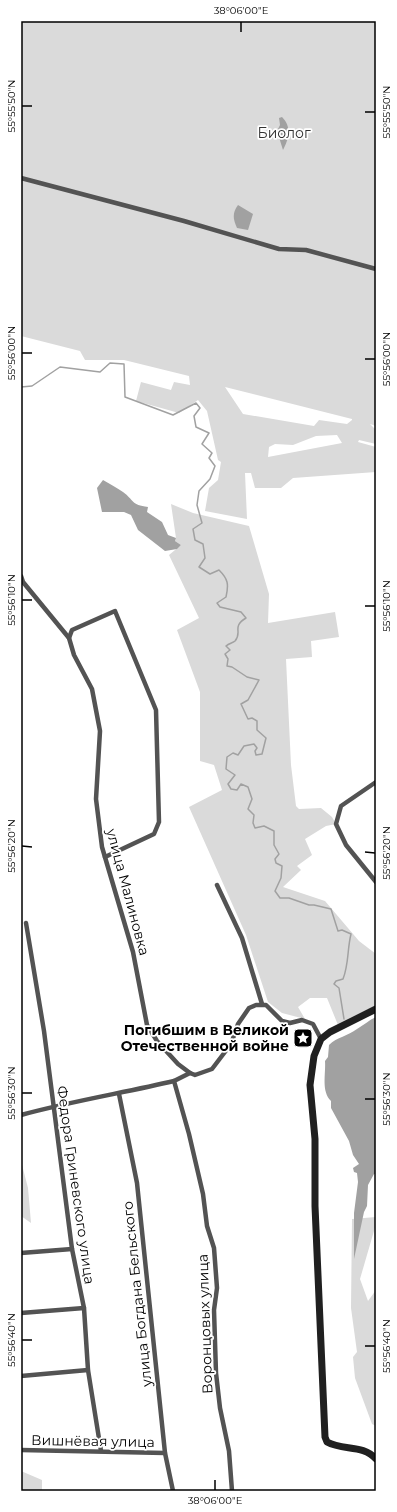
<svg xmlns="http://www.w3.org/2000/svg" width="397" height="1512" font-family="Montserrat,sans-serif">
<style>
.green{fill:#dadada;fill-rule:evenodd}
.water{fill:#a1a1a1}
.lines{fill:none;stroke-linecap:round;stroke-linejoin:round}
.stream{stroke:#a1a1a1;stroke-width:1.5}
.street{stroke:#535353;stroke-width:4.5}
.secondary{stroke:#202020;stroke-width:7}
.ticks{fill:none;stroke:#000;stroke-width:1.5}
.labels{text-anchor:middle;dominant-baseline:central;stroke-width:3.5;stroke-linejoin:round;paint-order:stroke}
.park-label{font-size:14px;fill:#313131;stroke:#fff}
.street-label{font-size:14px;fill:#000;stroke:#fff}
.poi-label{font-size:14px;font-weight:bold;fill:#000;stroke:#fff;text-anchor:end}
.neatline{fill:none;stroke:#000;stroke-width:1.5}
.ticks-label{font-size:10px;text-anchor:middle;fill:#000}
</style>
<rect width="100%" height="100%" fill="#fff"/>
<g class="green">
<path d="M21,21H376V426L370,424L376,430V444L359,440L358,442L376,447V472L293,478L281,488H255L251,473H245L247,519L205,511L209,488L218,480L221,462L218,460L207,411L198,400L179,413L136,401L141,382L171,390L174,382L190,385L189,376L124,360H85L80,351L21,336ZM225,387L352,419V420L347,424L319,420L314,426L243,414ZM337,435L342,443L268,457L269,447L275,444L293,445L316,436Z"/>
<polygon points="171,504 193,513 249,526 269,594 268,623 335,612 339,637 311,641 312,657 286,659 291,765 296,806 299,809 321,808 332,817 336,824 326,826 305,839 312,855 297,866 301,870 283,887 325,901 359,941 376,954 376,1005 338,1025 327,998 310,998 298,1007 305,1019 282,1013 268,1002 246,935 189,807 222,790 214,765 200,761 200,692 177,630 199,618 169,555 181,545 175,541 176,538"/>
<polygon points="297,1030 305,1032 310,1037 307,1048 300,1048 294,1042"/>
<polygon points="21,1161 28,1188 31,1223 21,1216"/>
<polygon points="376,1217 376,1224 360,1279 368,1301 376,1290 376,1426 372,1424 355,1378 353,1357 357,1352 351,1308 352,1219"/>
<polygon points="21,1471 42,1480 42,1491 21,1491"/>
</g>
<g class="water">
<path d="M282,117C292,127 289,139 283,150L277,131L280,125L279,118Z"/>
<path d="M238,205L253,214L248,230L237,228C233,219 232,213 238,205Z"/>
<path d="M103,480C110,484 117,488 123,492C134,500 131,505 148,507L147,512L162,522L168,535L176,538L175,541L181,545L177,549L165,551L138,530L131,515L124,512H102L97,488Z"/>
<path d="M376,1017V1174H374L368,1185L367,1206L364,1212L354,1259V1213L358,1182L357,1173L354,1172L353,1168L359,1164L353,1155L349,1141L331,1108V1101C321,1091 326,1074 325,1061L328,1057L329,1045C337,1037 348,1036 357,1029C364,1025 369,1020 376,1017Z"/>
</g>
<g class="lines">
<path class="stream" d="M21,387L32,386L60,367L100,372L110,363L124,364L125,397L173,415L196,403L200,408L194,416L196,427L209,433L202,444L212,453L209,458L215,466L210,479L199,491L197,505L202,523L193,529L195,540L203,544L205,558L199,567L210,574L219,570C228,579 229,584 226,597L217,603L220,607L241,612L246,618C231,627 243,632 235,641C233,643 229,643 226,646L230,650L225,654L228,659L227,666L232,667L247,677L259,680L248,700L241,704L248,719L252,718L257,721V730L266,738L262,754L256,755L255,751L257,748L254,744L244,746L238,755L233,753L227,757L226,769L235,775L228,784L231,789L237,790L241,784L248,787L252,799L248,809L254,815L253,823L255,828L264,826L274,831V845L279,854L275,859L276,863L282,866L281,878L275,891L280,898H289L309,905H314L331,909L338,931L342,930L351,934C347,950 349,964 343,979L336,981L334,984L339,988L344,1019"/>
<g class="street">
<polyline points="21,178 184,221 279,249 306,250 376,269"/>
<polyline points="21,576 23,582 69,638 74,655 92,689 100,731 96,799 102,847 133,952 147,1025 157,1041 178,1064 190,1073 195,1075 212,1069 231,1044 238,1024 249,1008 256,1005 266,1005 282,1021 290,1023 302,1020 313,1024 321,1039"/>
<polyline points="69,638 72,630 115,611 156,710 159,822 154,834 105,857"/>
<polyline points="376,782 341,806 336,824 346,845 376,882"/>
<polyline points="217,885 242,938 262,1004"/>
<polyline points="26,923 44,1031 72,1249 84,1308 88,1370 101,1451"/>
<polyline points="190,1073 174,1081 189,1134 203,1194 207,1226 214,1248 217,1288 214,1310 216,1373 220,1408 229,1451 232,1491"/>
<polyline points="119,1094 137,1183 165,1453 173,1491"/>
<path d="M21,1115C72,1101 123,1093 174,1081"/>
<polyline points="21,1253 72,1249"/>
<polyline points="21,1313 84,1308"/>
<polyline points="21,1376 88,1370"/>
<polyline points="21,1450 165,1453"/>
</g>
<path class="secondary" d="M376,1009L330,1032L321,1039L314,1056L310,1085L315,1139V1206L325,1437L327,1442C343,1451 363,1444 376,1459"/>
</g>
<path class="ticks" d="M241,32V22M22,106H32M365,112H375M22,353H32M365,359H375M22,600H32M365,606H375M22,846L32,847M365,852L375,853M22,1093H32M365,1099H375M22,1340H32M365,1346H375M215,1490V1480"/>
<defs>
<g id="sight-square" transform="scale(1)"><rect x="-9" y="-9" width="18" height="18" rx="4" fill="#000" stroke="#fff"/><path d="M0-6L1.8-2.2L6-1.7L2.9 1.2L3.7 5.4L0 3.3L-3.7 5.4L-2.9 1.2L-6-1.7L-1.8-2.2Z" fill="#fff"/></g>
</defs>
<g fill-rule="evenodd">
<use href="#sight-square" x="303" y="1038"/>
</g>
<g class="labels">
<g class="park-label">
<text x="284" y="133">Биолог</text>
</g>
<g class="street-label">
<text transform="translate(128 892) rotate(75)">улица Малиновка</text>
<text transform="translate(76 1185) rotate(82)">Федора Гриневского улица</text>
<text transform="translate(137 1294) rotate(-96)">улица Богдана Бельского</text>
<text transform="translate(205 1324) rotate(-92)">Воронцовых улица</text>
<text transform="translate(93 1441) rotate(1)">Вишнёвая улица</text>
</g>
<g class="poi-label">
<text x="289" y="1030">Погибшим в Великой<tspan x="289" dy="16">Отечественной войне</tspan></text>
</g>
</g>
<rect width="397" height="1512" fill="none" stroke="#ffffff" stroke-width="44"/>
<rect x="22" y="22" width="353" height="1468" class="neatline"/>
<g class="ticks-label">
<text x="241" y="14">38°06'00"E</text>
<text transform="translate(11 106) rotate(-90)" y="4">55°55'50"N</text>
<text transform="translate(386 112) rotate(-90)" y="4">55°55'50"N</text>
<text transform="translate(11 353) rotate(-90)" y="4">55°56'00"N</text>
<text transform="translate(386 359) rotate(-90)" y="4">55°56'00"N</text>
<text transform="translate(11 600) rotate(-90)" y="4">55°56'10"N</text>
<text transform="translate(386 606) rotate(-90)" y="4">55°56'10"N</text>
<text transform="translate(11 846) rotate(-90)" y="4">55°56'20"N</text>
<text transform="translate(386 853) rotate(-90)" y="4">55°56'20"N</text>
<text transform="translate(11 1093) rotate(-90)" y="4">55°56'30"N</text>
<text transform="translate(386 1099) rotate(-90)" y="4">55°56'30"N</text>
<text transform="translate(11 1340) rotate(-90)" y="4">55°56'40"N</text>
<text transform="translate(386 1346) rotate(-90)" y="4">55°56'40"N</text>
<text x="215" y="1504">38°06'00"E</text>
</g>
</svg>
